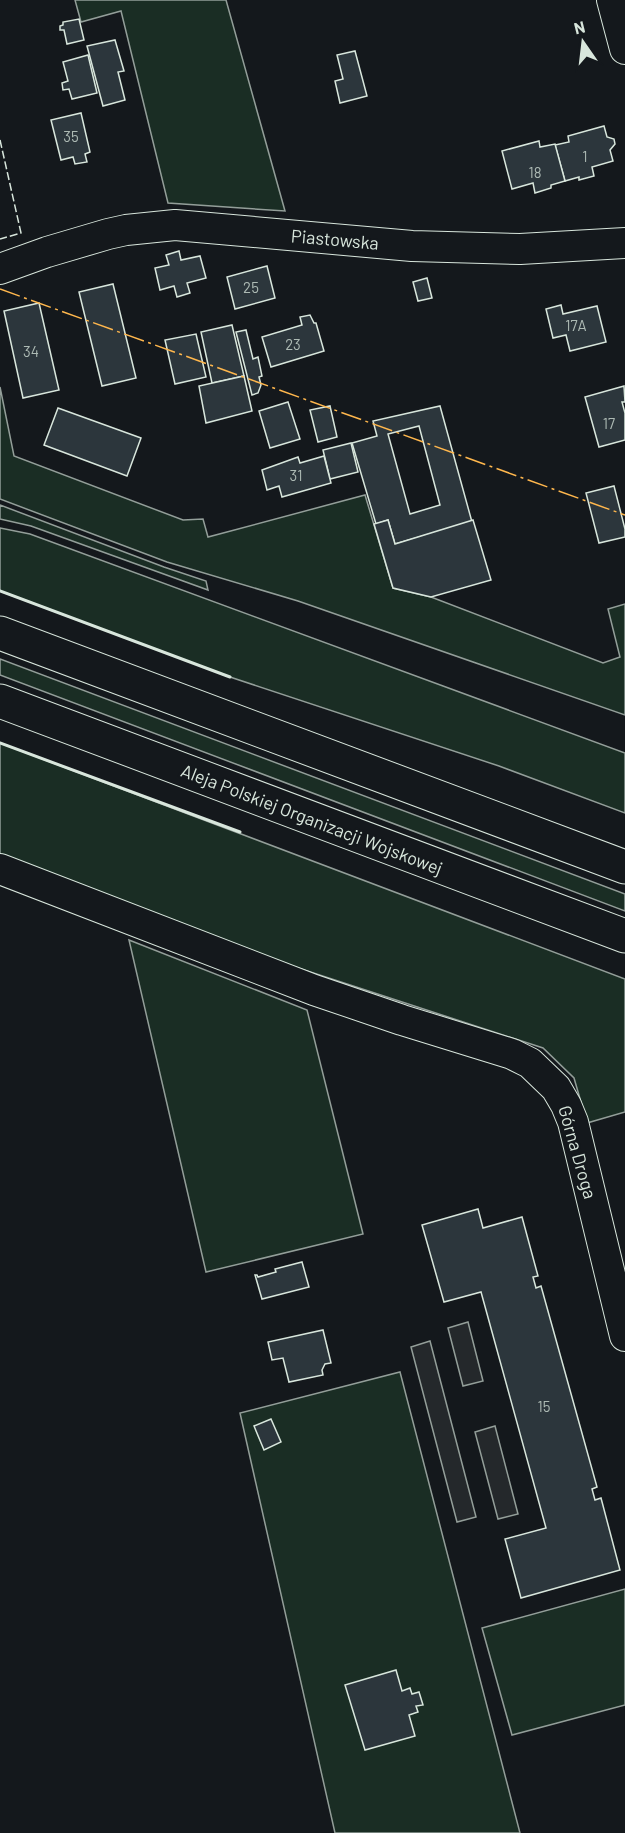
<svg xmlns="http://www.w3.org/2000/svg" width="625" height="1833" font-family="Barlow,sans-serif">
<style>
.green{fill:#1a2d24;stroke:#939e99;stroke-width:1.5}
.parking{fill:#24282b;stroke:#939e99;stroke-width:1.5}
.building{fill:#2c363c;stroke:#d8e6dc;stroke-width:1.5;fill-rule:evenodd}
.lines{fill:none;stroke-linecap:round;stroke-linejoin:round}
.minor-casing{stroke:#d8e6dc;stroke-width:32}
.highway-casing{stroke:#d8e6dc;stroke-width:35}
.minor{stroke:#14181c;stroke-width:30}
.highway{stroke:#14181c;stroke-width:33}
.fence{stroke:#d8e6dc;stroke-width:1.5;stroke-dasharray:8 3;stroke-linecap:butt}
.wall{stroke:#d8e6dc;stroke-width:3}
.power{stroke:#ffb74d;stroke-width:1.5;stroke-dasharray:21 4.5 3 4.5;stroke-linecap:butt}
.labels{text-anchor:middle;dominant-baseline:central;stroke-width:4.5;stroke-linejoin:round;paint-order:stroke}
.number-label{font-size:15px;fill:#adbab4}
.street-label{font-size:18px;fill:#d8e6dc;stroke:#14181c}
</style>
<rect width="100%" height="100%" fill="#14181c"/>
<g class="green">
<polygon points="75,0 226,0 285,211 168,203 121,11 81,22"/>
<polygon points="0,387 14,456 183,520 203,519 208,537 365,495 393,588 431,597 603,663 620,657 608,609 625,604 625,715 298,601 167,562 0,499"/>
<polygon points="0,505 164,567 206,581 208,590 31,526 0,519"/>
<polygon points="0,528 30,534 625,753 625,813 499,766 230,677 0,591"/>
<polygon points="0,659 625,894 625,911 0,675"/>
<polygon points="0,743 625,979 625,1112 587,1123 574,1078 543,1048 249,952 0,858"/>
<polygon points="129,940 307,1010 363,1234 206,1272"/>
<polygon points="400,1372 520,1833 335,1833 240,1413"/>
<polygon points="625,1589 625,1705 512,1735 482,1628"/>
</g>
<g class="parking">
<polygon points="468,1322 483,1381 463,1386 448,1328"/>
<polygon points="430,1341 476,1517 457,1522 411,1347"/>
<polygon points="495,1426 518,1514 498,1519 475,1432"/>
</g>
<g class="building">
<polygon points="79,19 84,40 67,44 64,30 60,30 60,26 63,25 63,22"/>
<polygon points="115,40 124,71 118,72 125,100 103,106 87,46"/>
<polygon points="355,51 367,96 340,103 335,81 343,79 337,55"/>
<polygon points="88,55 97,93 72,99 69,89 63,90 62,83 68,81 63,62"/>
<polygon points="81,113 90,152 85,154 87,162 75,164 73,157 61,160 51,120"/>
<polygon points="604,126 607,137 614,139 615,144 610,150 613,161 592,167 594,176 579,180 579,177 565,181 555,145 569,142 568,136"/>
<polygon points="539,141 540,147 555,144 565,181 551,185 551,188 535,193 533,183 512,189 502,151"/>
<polygon points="179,251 181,260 200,256 206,278 187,283 190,293 177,297 174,286 160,290 155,268 169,265 166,255"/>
<polygon points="267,266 275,298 235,309 227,277"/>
<polygon points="427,278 432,298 418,301 413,282"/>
<polygon points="113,284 136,378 102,386 79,292"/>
<polygon points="39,303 59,390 23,398 4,311"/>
<polygon points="561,305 563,314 597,306 606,342 570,351 566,335 553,338 546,309"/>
<polygon points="310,315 314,323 316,323 324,351 271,367 262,337 302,325 300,317"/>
<polygon points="232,325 244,376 212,383 201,332"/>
<polygon points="246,330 253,359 258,357 262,376 259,377 261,385 258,393 252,395 236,332"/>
<polygon points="196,334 206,377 175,384 165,340"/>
<polygon points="244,376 252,411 206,423 199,386"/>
<polygon points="624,386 625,402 622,402 625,413 625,440 599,447 585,397"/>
<polygon points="288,402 300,439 270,448 259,411"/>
<polygon points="330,406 337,437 318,442 310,410"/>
<path d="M440,406L472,522L395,544L388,520L376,524L352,443L377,436L373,421ZM419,426L440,505L410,514L388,434Z"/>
<polygon points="58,408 141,438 127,476 44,445"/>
<polygon points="351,443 358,472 330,479 323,450"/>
<polygon points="324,456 331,483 282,497 279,486 267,490 262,470 298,457 300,463"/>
<polygon points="614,486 625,529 625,537 599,543 586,493"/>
<polygon points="388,520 395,544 473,520 491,580 431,597 393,588 374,524"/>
<polygon points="478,1209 483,1228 522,1217 538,1276 533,1277 536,1288 541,1286 597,1487 592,1489 595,1500 601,1498 620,1570 521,1598 505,1539 546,1528 481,1292 444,1302 422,1225"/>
<polygon points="302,1262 309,1287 262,1299 255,1275 257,1275 258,1277 276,1272 275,1269"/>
<polygon points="323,1330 331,1363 325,1364 322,1370 323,1375 289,1382 283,1358 272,1360 268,1342"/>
<polygon points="271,1419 281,1442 264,1450 254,1426"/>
<polygon points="396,1670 402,1691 410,1688 412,1694 419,1692 423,1705 416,1706 418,1712 409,1715 415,1736 365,1750 345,1685"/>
</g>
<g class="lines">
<g class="minor-casing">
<g id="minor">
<polyline points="612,0 625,49"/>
<polyline points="0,269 47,252 108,234 126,230 175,225 412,246 520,249 625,243"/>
<polyline points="0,869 314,990 402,1020 512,1054 530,1063 556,1088 566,1105 573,1122 625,1336"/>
</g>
</g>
<g class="highway-casing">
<g id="highway">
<polyline points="0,633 625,867"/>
<polyline points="0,701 625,936"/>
</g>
</g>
<use href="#minor" class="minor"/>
<use href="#highway" class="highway"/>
<polyline class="fence" points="0,140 21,233 0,239"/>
<g class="wall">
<polyline points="0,591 230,677"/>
<polyline points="0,743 240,832"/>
</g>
<polyline class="power" points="0,289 625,515"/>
</g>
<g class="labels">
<g class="number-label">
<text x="71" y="136">35</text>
<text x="585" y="156">1</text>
<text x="535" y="172">18</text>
<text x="251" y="287">25</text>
<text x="576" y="325">17A</text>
<text x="293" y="344">23</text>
<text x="31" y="351">34</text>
<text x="609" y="423">17</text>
<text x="296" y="475">31</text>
<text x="544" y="1406">15</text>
</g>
<g class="street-label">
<text transform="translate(335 239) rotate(5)">Piastowska</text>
<text transform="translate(312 819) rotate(21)">Aleja Polskiej Organizacji Wojskowej</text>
<text transform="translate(578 1152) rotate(74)">Górna Droga</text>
</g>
</g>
<g transform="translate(583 42) rotate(346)" stroke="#14181c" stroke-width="4.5" paint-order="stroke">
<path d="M0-4.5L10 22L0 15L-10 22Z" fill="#d8e6dc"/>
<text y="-9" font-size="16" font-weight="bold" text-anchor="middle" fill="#d8e6dc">N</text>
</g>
</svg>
